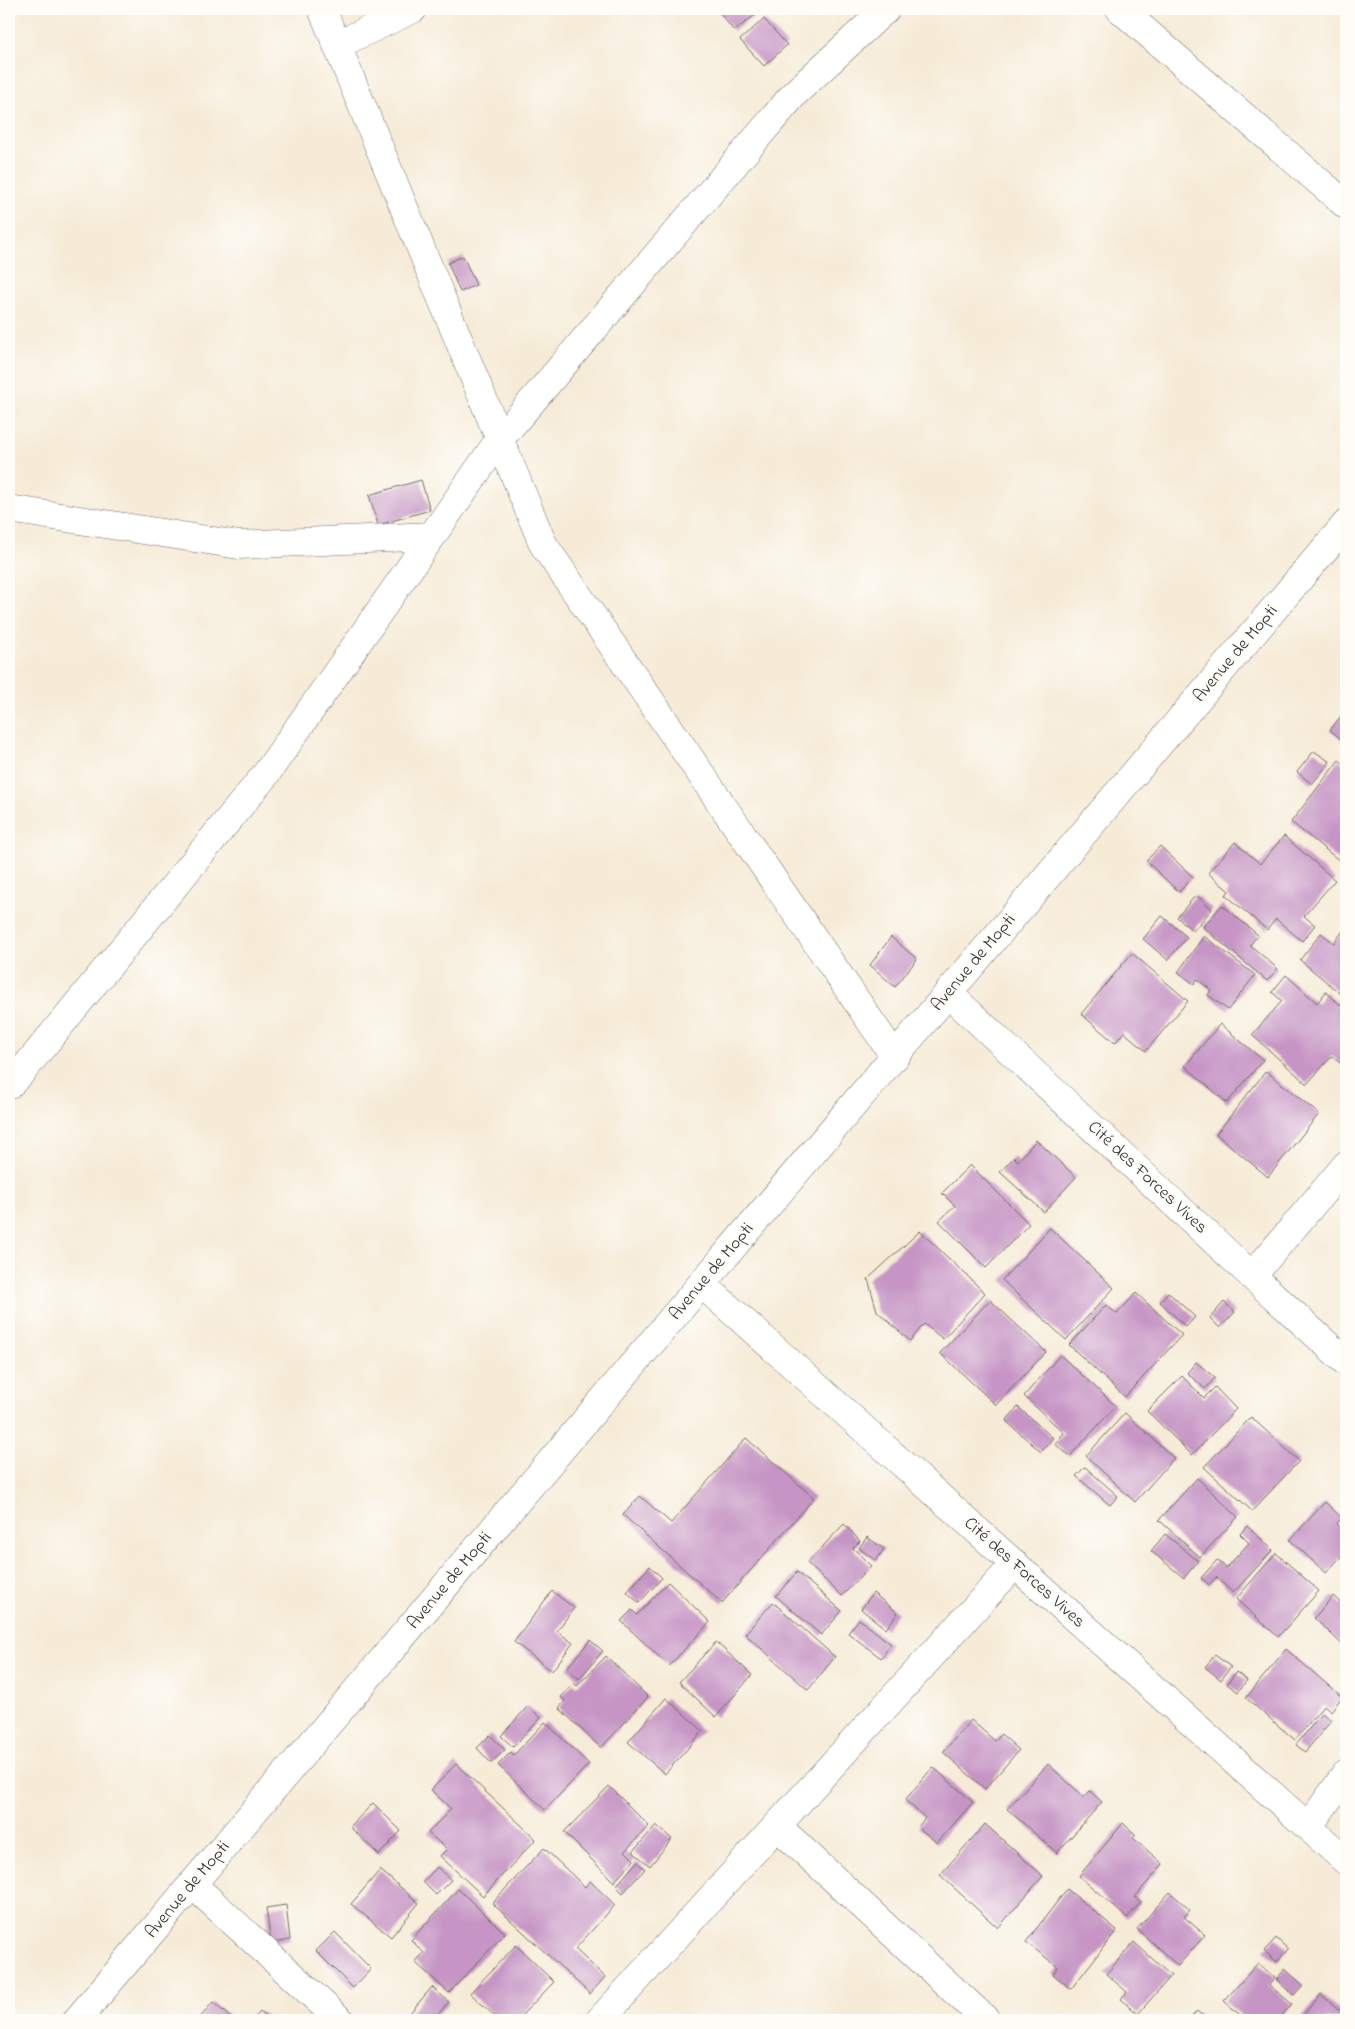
<svg xmlns="http://www.w3.org/2000/svg" width="1355" height="2029" font-family="'Indie Flower',sans-serif">
<style>
.building{fill:#c695c5}
.lines{fill:none;stroke-linecap:round;stroke-linejoin:round}
.minor-casing{stroke:#726e67;stroke-width:29}
.minor{stroke:#fff;stroke-width:28}
.labels{text-anchor:middle;dominant-baseline:central;stroke-width:5;stroke-linejoin:round;paint-order:stroke}
.street-label{font-size:18px;fill:#2b2b2b;stroke:#fdfcf7}
</style>
<rect width="100%" height="100%" fill="#fdfcf7"/>
<filter id="ink" filterUnits="userSpaceOnUse"><feTurbulence type="fractalNoise" baseFrequency=".02" numOctaves="2"/><feDisplacementMap in="SourceGraphic" scale="10" xChannelSelector="R" yChannelSelector="G"/><feConvolveMatrix kernelMatrix="1 2 1 2 8 2 1 2 1" color-interpolation-filters="sRGB"/></filter>
<filter id="wash" filterUnits="userSpaceOnUse"><feTurbulence type="fractalNoise" baseFrequency=".0096" numOctaves="4" result="noise"/><feDisplacementMap in="SourceGraphic" scale="20" xChannelSelector="R" yChannelSelector="G"/><feGaussianBlur stdDeviation="1.12" result="paint"/><feColorMatrix in="noise" values="0 0 0 0 0 0 0 0 0 0 0 0 0 0 0 0 0 1.4 0 .05"/><feComposite in="paint" operator="in"/></filter>
<g filter="url(#wash)">
<rect width="100%" height="100%" fill="#f6ebd7"/>
<g id="blocks">
<g class="building">
<polygon points="717,9 763,9 734,31"/>
<polygon points="764,19 787,45 764,66 740,40"/>
<polygon points="463,256 476,285 460,292 448,263"/>
<polygon points="421,480 430,510 378,525 369,495"/>
<polygon points="1346,710 1346,743 1330,730"/>
<polygon points="1314,751 1330,762 1312,784 1297,772"/>
<polygon points="1339,760 1346,766 1346,863 1345,865 1291,822"/>
<polygon points="1284,836 1335,880 1304,916 1315,925 1302,941 1276,919 1267,930 1226,895 1229,891 1208,873 1235,842 1260,864"/>
<polygon points="1160,846 1193,877 1179,892 1146,861"/>
<polygon points="1196,895 1212,909 1193,931 1177,917"/>
<polygon points="1222,905 1258,935 1250,945 1278,969 1267,981 1203,927"/>
<polygon points="1162,916 1187,937 1168,960 1143,939"/>
<polygon points="1346,927 1346,998 1300,960 1321,933 1334,943"/>
<polygon points="1204,936 1255,975 1228,1010 1208,995 1211,990 1197,979 1194,984 1178,972"/>
<polygon points="891,937 917,959 895,987 870,965"/>
<polygon points="1132,953 1188,1001 1146,1051 1124,1032 1115,1043 1081,1014"/>
<polygon points="1286,975 1317,1003 1326,992 1346,1010 1346,1068 1332,1056 1307,1084 1252,1035 1282,1001 1272,992"/>
<polygon points="1220,1024 1263,1060 1227,1103 1185,1066"/>
<polygon points="1266,1071 1319,1114 1268,1177 1216,1134"/>
<polygon points="1036,1140 1076,1177 1044,1212 1000,1172 1014,1157 1018,1161"/>
<polygon points="970,1165 1029,1224 986,1268 939,1221 955,1206 942,1193"/>
<polygon points="1050,1228 1114,1288 1066,1340 1002,1280"/>
<polygon points="920,1231 985,1293 943,1339 924,1324 910,1341 877,1311 868,1279"/>
<polygon points="1168,1292 1195,1317 1186,1327 1160,1302"/>
<polygon points="1136,1293 1182,1335 1125,1397 1069,1345 1106,1305 1117,1314"/>
<polygon points="990,1300 1046,1352 996,1405 940,1353"/>
<polygon points="1224,1302 1235,1312 1220,1328 1210,1318"/>
<polygon points="1060,1355 1116,1406 1070,1456 1055,1444 1064,1433 1024,1396"/>
<polygon points="1196,1362 1215,1378 1205,1389 1187,1373"/>
<polygon points="1182,1376 1204,1398 1215,1387 1236,1409 1192,1455 1147,1411"/>
<polygon points="1018,1407 1053,1438 1041,1452 1006,1421"/>
<polygon points="1125,1413 1174,1458 1135,1502 1086,1456"/>
<polygon points="1251,1417 1299,1461 1252,1511 1204,1467"/>
<polygon points="746,1438 814,1498 722,1603 623,1515 640,1496 671,1523"/>
<polygon points="1085,1467 1118,1496 1110,1505 1076,1476"/>
<polygon points="1197,1478 1238,1517 1200,1557 1159,1520"/>
<polygon points="1325,1502 1342,1518 1336,1524 1346,1534 1346,1551 1326,1573 1290,1540"/>
<polygon points="844,1524 860,1541 853,1548 871,1566 842,1596 807,1563"/>
<polygon points="1247,1526 1273,1550 1233,1593 1216,1577 1209,1585 1201,1578 1217,1560 1226,1568 1249,1543 1240,1534"/>
<polygon points="1165,1534 1198,1561 1184,1578 1151,1551"/>
<polygon points="867,1537 884,1549 876,1561 859,1548"/>
<polygon points="1276,1553 1319,1591 1278,1637 1236,1599"/>
<polygon points="650,1566 662,1578 639,1603 627,1592"/>
<polygon points="797,1572 842,1611 821,1635 776,1596"/>
<polygon points="668,1582 710,1622 669,1666 621,1621 632,1610 637,1615"/>
<polygon points="552,1591 574,1608 557,1631 573,1643 552,1671 514,1642"/>
<polygon points="873,1593 898,1613 886,1629 861,1609"/>
<polygon points="1333,1596 1346,1608 1346,1648 1314,1618"/>
<polygon points="773,1602 835,1657 808,1690 745,1634"/>
<polygon points="859,1619 891,1644 881,1658 848,1633"/>
<polygon points="590,1640 603,1651 579,1679 567,1668"/>
<polygon points="716,1642 752,1675 716,1717 679,1682"/>
<polygon points="1286,1649 1342,1697 1331,1711 1324,1705 1295,1740 1246,1698"/>
<polygon points="1215,1655 1231,1667 1221,1680 1205,1667"/>
<polygon points="606,1656 648,1697 601,1748 559,1708 565,1701 561,1697 574,1683 577,1686"/>
<polygon points="1236,1672 1247,1680 1238,1692 1227,1684"/>
<polygon points="666,1698 703,1731 665,1774 628,1742"/>
<polygon points="528,1706 541,1718 513,1747 501,1736"/>
<polygon points="1322,1713 1331,1721 1305,1752 1296,1745"/>
<polygon points="971,1720 995,1741 1001,1734 1019,1750 985,1789 943,1752"/>
<polygon points="545,1722 589,1764 545,1810 498,1765 511,1752 514,1755"/>
<polygon points="490,1735 505,1750 491,1763 477,1748"/>
<polygon points="456,1764 536,1839 483,1896 440,1856 447,1849 428,1833 451,1809 431,1790"/>
<polygon points="1048,1764 1084,1797 1090,1791 1102,1802 1057,1853 1007,1809"/>
<polygon points="933,1767 973,1802 937,1843 918,1827 925,1818 905,1800"/>
<polygon points="609,1786 649,1826 625,1851 634,1860 614,1882 564,1832"/>
<polygon points="373,1803 401,1831 379,1855 350,1827"/>
<polygon points="1123,1823 1136,1835 1133,1838 1163,1864 1135,1897 1141,1902 1127,1918 1079,1876"/>
<polygon points="985,1824 1043,1876 998,1928 940,1875"/>
<polygon points="656,1825 672,1839 650,1866 633,1852"/>
<polygon points="544,1848 585,1887 590,1881 615,1905 575,1949 605,1977 590,1994 492,1903"/>
<polygon points="637,1862 645,1869 623,1893 616,1886"/>
<polygon points="437,1867 451,1880 436,1895 423,1882"/>
<polygon points="380,1870 419,1903 391,1937 351,1904"/>
<polygon points="458,1889 505,1933 449,1993 415,1962 424,1953 411,1940"/>
<polygon points="1067,1889 1117,1930 1071,1989 1053,1974 1058,1967 1026,1942"/>
<polygon points="1170,1892 1190,1910 1184,1917 1205,1935 1178,1966 1137,1929"/>
<polygon points="286,1905 290,1940 271,1943 266,1908"/>
<polygon points="335,1932 371,1969 353,1988 316,1951"/>
<polygon points="1276,1938 1288,1949 1277,1962 1264,1951"/>
<polygon points="1134,1942 1171,1976 1138,2014 1121,1999 1127,1992 1106,1974"/>
<polygon points="516,1945 554,1982 517,2020 499,2020 470,1993"/>
<polygon points="1258,1963 1275,1978 1269,1985 1292,2004 1278,2020 1246,2020 1224,2001"/>
<polygon points="1285,1969 1303,1985 1294,1995 1276,1980"/>
<polygon points="432,1987 449,2002 433,2020 404,2020"/>
<polygon points="1321,1994 1346,2016 1346,2020 1299,2020"/>
<polygon points="213,2002 233,2020 198,2020"/>
<polygon points="1197,2011 1207,2020 1189,2020"/>
<polygon points="260,2012 271,2020 253,2020"/>
</g>
</g>
</g>
<g filter="url(#ink)">
<use href="#blocks" fill-opacity="0" stroke="#726e67" stroke-width="1"/>
<g class="lines">
<g class="minor-casing">
<g id="minor">
<polyline points="322,9 543,544 895,1057"/>
<polyline points="1120,9 1346,205"/>
<polyline points="337,45 413,9"/>
<polyline points="9,509 239,545 432,536"/>
<polyline points="948,993 1252,1276 1346,1362"/>
<polyline points="9,1085 20,1074 266,774 499,440 795,93 886,9"/>
<polyline points="1252,1276 1346,1165"/>
<polyline points="702,1284 1346,1861"/>
<polyline points="777,1826 986,2020"/>
<polyline points="1308,1827 1346,1774"/>
<polyline points="192,1884 340,2020"/>
<polyline points="77,2020 1346,524"/>
<polyline points="600,2020 1015,1564"/>
</g>
</g>
<use href="#minor" class="minor"/>
</g>
</g>
<g class="labels">
<g class="street-label">
<text transform="translate(1236 654) rotate(-50)">Avenue de Mopti</text>
<text transform="translate(974 963) rotate(-50)">Avenue de Mopti</text>
<text transform="translate(1147 1178) rotate(43)">Cité des Forces Vives</text>
<text transform="translate(712 1272) rotate(-50)">Avenue de Mopti</text>
<text transform="translate(1024 1573) rotate(42)">Cité des Forces Vives</text>
<text transform="translate(450 1581) rotate(-50)">Avenue de Mopti</text>
<text transform="translate(188 1890) rotate(-50)">Avenue de Mopti</text>
</g>
</g>
<rect width="1355" height="2029" fill="none" stroke="#fdfcf7" stroke-width="30"/>
</svg>
